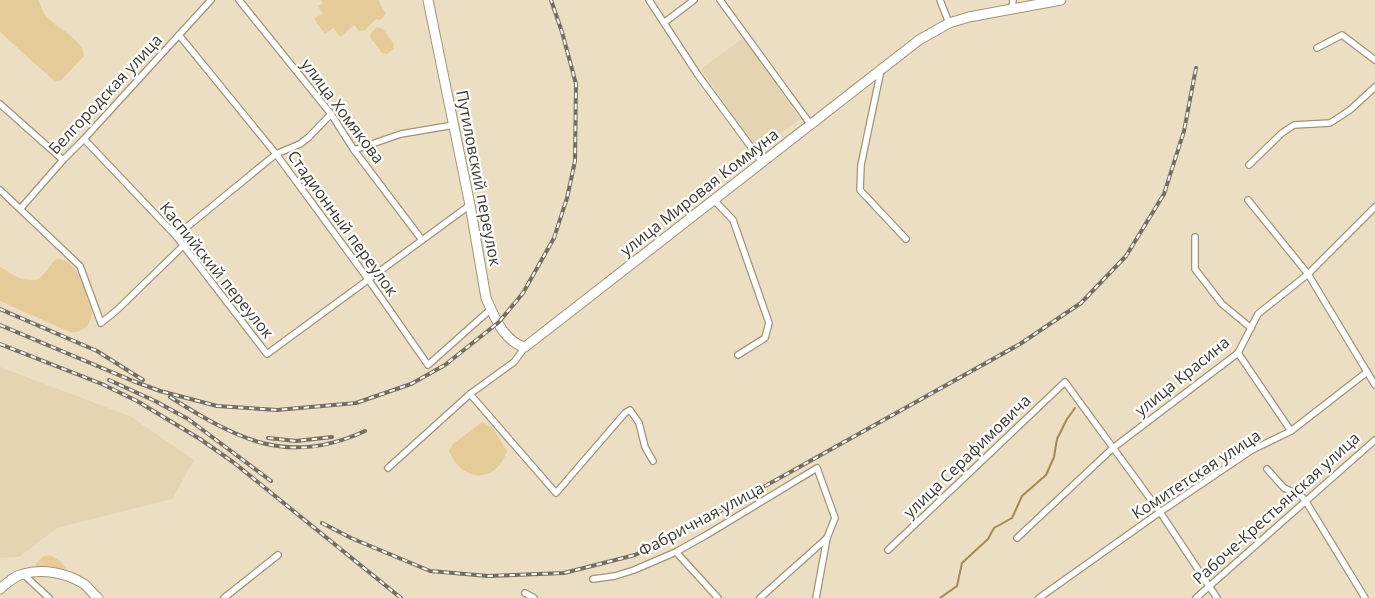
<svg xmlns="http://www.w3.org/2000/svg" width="1375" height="598" font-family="'Open Sans',sans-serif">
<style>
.built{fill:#e5d4b2}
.green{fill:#e5cb98}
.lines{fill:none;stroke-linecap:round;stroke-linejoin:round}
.stream{stroke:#a6894c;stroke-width:2}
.minor-casing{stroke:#a0937a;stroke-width:8}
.secondary-casing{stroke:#a0937a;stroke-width:11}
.minor{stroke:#fff;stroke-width:5.5}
.secondary{stroke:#fff;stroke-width:9}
.rail-casing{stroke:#756d5e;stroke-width:4}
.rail{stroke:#fff;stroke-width:2;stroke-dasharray:5.5;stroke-linecap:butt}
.labels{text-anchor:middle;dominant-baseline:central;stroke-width:4.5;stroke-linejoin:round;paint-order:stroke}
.street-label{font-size:16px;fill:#3f3a30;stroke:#fff}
</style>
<rect width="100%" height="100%" fill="#ebdec3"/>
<g class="built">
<polygon points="743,38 800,119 757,151 701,69"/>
<polygon points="0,367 130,416 194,460 172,499 57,528 19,557 0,558"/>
</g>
<g class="green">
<path d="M0,0H38C41,6 43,13 48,18C59,30 82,38 84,56L61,80L56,81L52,79L0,32Z"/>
<polygon points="321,0 378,0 386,14 380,20 376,19 365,30 359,31 354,25 340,37 333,28 325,34 314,19 323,13 318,6 323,3"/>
<polygon points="377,27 383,29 394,44 393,49 387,54 382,53 370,37 371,33"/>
<path d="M57,259C78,257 86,296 92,312C92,324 82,334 70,332L0,301V267C13,275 31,288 44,274C49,269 50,263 57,259Z"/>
<path d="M482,422L492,427L507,451C495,485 462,482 449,451L453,444Z"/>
<path d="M50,555C56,558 64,563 66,570L53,567H36V563L44,556Z"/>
</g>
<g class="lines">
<polyline class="stream" points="940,598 957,586 962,563 988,539 994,528 1012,518 1022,496 1046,475 1054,457 1057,439 1067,419 1075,408"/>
<g class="minor-casing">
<g id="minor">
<polyline points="239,0 331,114 354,150 422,240"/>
<polyline points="649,0 698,75 762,162"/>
<polyline points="720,0 811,125"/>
<polyline points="940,0 949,23"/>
<polyline points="1012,9 1013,0"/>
<polyline points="665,22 694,0"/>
<polyline points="179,35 276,154 368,279 428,365 491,309"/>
<polyline points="1317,48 1342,35 1375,60"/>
<polyline points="881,70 861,165 860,190 906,239"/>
<polyline points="0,104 63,160"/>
<polyline points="84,139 176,236 267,354 470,205"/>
<polyline points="354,150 401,134 454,125"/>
<polyline points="1249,165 1282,133 1294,125 1330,123 1350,110 1375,87"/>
<polyline points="0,190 80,266 101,323 117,310 183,246"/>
<polyline points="714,200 733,220 769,323 765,338 738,355"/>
<polyline points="1248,200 1308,274 1375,385"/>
<polyline points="21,208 63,160 84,139 211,0"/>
<polyline points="176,236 276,154 300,144 309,137 331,114"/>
<polyline points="1195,237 1195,269 1222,304 1251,328"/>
<polyline points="1238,353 1291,431"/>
<polyline points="470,394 556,493 625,413 630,410 639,423 645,447 653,461"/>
<polyline points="388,468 470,394 514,362 525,347"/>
<polyline points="1267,469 1284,488 1300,495 1305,500 1365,598"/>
<polyline points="1017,538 1113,448 1238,353 1258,314 1308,274 1375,207"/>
<polyline points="888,550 1065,382 1160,512 1217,598"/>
<polyline points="676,552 718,598"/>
<polyline points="23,574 49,598"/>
<polyline points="593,579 615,576 634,570 676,552 708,534 817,468 835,518 827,538 816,598"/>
<polyline points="525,593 534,598"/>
<polyline points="224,598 278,555"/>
<polyline points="760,598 827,538"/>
<polyline points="1039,598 1160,512 1252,450 1291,431 1367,372"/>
<polyline points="1196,598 1375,440"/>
</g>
</g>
<g class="secondary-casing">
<g id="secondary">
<path d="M428,0L470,205L486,298C494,316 504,342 525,347L919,40L949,23L969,17L1061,0"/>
<path d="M0,589C7,583 14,576 23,574C42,568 67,573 84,584C89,588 93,594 98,598"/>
</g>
</g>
<use href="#minor" class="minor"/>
<use href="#secondary" class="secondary"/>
<g class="rail-casing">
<g id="rail">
<polyline points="0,309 97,351 143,380"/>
<polyline points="0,325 133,381 160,391 217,406 277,410 356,403 411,384 445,365 499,322 523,293 554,238 567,198 575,161 576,84 562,32 551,0"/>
<polyline points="0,344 102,384 137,401 200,439 233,462 401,598"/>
<polyline points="109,380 155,401 188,419 271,481"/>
<path d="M170,397C237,439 287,467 365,431"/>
<polyline points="268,438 296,441 332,437"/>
<polyline points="322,523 351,538 430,571 488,576 564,573 635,555 706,519 1020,344 1081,303 1126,256 1164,194 1184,131 1196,68"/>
</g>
</g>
<use href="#rail" class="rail"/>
</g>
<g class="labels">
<g class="street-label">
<text transform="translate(105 94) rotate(-47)">Белгородская улица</text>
<text transform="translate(343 111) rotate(53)">улица Хомякова</text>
<text transform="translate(479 178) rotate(79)">Путиловский переулок</text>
<text transform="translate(699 192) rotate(-38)">улица Мировая Коммуна</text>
<text transform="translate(343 223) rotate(54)">Стадионный переулок</text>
<text transform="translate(217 270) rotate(51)">Каспийский переулок</text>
<text transform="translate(1182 376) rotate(-39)">улица Красина</text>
<text transform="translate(967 456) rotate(-44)">улица Серафимовича</text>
<text transform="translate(1196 474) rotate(-33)">Комитетская улица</text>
<text transform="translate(1276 508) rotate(-42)">Рабоче-Крестьянская улица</text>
<text transform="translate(701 519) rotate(-28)">Фабричная улица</text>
</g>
</g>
</svg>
